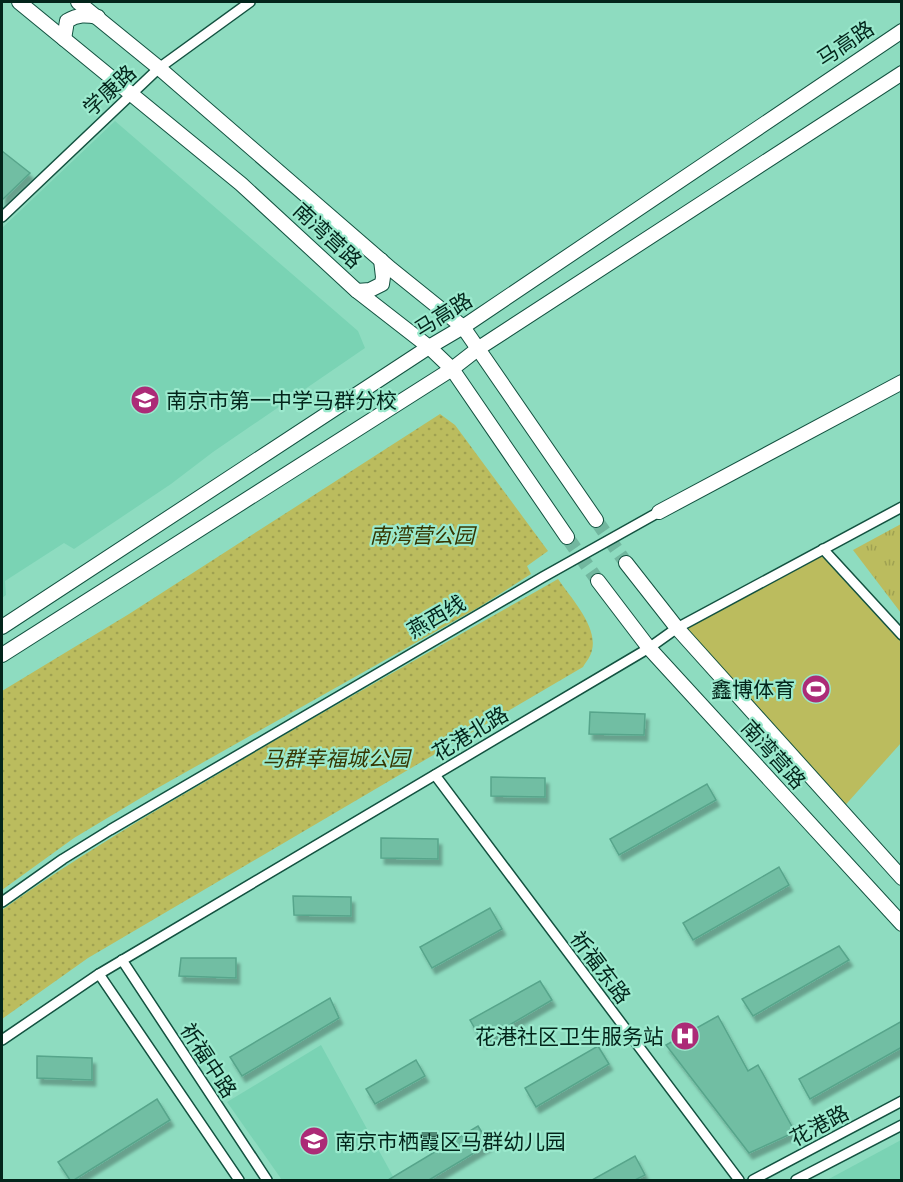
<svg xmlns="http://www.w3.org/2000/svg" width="903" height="1182" font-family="'Noto Serif','Noto Sans SC',serif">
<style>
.built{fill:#7ad3b4}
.grass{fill:url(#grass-tufts)}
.park{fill:url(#park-dots)}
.pitch{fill:#bbbc5e}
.building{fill:#71bea3;stroke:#57a58b;stroke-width:1.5;filter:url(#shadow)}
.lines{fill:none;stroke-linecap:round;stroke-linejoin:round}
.secondary-tunnel{stroke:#72b79f;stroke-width:14;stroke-dasharray:14 7;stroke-linecap:butt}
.minor-casing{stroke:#135240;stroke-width:12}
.secondary-casing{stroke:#135240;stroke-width:16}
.minor{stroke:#fff;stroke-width:9}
.secondary{stroke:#fff;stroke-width:14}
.labels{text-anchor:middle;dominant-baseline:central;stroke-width:4.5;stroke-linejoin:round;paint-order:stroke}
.street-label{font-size:21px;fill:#03251b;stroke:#9be9cd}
.poi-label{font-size:21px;fill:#03251b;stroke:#9be9cd;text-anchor:start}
.park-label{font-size:21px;font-style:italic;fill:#363601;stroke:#9be9cd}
</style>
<defs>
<pattern id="grass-tufts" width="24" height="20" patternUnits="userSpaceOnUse" patternTransform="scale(1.5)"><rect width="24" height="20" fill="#bbbc5e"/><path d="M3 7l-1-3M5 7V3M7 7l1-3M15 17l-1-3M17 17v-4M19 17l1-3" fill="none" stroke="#9fa151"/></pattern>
<pattern id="park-dots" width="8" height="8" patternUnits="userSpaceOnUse" patternTransform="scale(1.5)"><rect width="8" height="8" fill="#bbbc5e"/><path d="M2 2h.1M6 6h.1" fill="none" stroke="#9fa151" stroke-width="1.8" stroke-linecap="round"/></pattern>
<filter id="shadow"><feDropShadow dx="3.5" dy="6" stdDeviation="1.5" flood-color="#0004"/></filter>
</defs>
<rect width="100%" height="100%" fill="#8edcc0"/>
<g class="built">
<polygon points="115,121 358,331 365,348 213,452 171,484 74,549 64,543 5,581 6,595 2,598 2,228"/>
<polygon points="321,1045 395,1180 282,1180 227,1102"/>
<polygon points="901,1140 901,1180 827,1180"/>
</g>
<polygon class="grass" points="901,524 901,613 853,550"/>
<g class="park">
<polygon points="440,414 455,425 548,551 527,566 531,574 481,606 154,790 74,838 2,890 2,691 129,614"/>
<path d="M558,579C571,598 598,627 592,650C591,656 586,662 583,667L88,958L2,1019V910C72,860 146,816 220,773C332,706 445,643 558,579Z"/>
</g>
<polygon class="pitch" points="823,549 901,635 901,743 840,811 677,628"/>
<g class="building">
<polygon points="2,151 30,173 2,200"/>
<polygon points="590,712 645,714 644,735 589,734"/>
<polygon points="491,777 545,778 545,797 491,796"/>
<polygon points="707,784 716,800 619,855 610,839"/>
<polygon points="381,838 438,839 438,859 381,858"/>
<polygon points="779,867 789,885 693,940 683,923"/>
<polygon points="293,896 351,897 351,916 294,915"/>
<polygon points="490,908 502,929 432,968 420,947"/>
<polygon points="839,946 849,960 753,1016 742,999"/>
<polygon points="181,958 236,958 236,978 179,976"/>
<polygon points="540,981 552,1000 482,1041 470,1020"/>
<polygon points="330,998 339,1018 242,1076 230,1057"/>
<polygon points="718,1016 748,1071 758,1065 795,1132 749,1153 666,1045"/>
<polygon points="902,1021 902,1047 810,1099 799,1079"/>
<polygon points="598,1046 609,1064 536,1107 525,1088"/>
<polygon points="37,1056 92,1058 92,1080 37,1078"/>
<polygon points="416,1060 425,1076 375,1104 366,1089"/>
<polygon points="157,1099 170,1120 74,1180 70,1180 58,1162"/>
<polygon points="478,1126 489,1144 429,1180 388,1180"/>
<polygon points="635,1156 645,1175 635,1180 592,1180"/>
</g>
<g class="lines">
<g class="secondary-tunnel">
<polyline points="596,520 626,563"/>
<polyline points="567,537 598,581"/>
</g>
<g class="minor-casing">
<g id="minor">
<polyline points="2,217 159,68 250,2"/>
<polyline points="823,549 902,635"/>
<polyline points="435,775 739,1180"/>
<polyline points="2,902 63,859 110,830 543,577 659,512"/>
<polyline points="122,960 267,1180"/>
<polyline points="99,974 239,1180"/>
<polyline points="2,1040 99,974 649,648 677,628 902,507"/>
<polyline points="753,1180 902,1101"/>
<polyline points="796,1180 902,1125"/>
</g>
</g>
<g class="secondary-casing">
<g id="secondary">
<polyline points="19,2 241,184 357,291 429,347 452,369 567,537"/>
<polyline points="78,2 159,68 391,269 463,327 596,520"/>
<path d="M64,39L67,21C78,14 86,15 98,17"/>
<polyline points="357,291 370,290 382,284 383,277 381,260"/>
<polyline points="659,512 902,382"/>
<polyline points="626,563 677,628 902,878"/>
<polyline points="598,581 649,648 902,924"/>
<polyline points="2,627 429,347 463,327 902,31"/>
<polyline points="2,655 452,369 479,348 902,73"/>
</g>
</g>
<use href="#minor" class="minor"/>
<use href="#secondary" class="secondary"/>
</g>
<defs>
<g id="school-disc" transform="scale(1.5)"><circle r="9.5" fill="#ac2b77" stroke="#9be9cd"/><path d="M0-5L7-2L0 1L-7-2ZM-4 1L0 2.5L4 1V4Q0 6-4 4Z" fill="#fff"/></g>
<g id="stadium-disc" transform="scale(1.5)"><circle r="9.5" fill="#ac2b77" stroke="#9be9cd"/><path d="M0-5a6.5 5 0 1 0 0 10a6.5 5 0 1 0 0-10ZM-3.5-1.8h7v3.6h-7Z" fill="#fff"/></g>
<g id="hospital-disc" transform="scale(1.5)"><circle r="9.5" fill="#ac2b77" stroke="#9be9cd"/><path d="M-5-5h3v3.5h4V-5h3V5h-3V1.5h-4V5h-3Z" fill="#fff"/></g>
</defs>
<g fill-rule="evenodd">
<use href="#school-disc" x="145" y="400"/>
<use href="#stadium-disc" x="816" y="689"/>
<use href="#hospital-disc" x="685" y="1036"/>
<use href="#school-disc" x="314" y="1141"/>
</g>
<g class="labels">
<g class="street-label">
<text transform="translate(845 43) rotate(-34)">马高路</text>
<text transform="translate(109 90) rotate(-43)">学康路</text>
<text transform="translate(328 235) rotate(43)">南湾营路</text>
<text transform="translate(443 314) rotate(-32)">马高路</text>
<text transform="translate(436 616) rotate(-30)">燕西线</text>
<text transform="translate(470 733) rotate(-31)">花港北路</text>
<text transform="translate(774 754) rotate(48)">南湾营路</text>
<text transform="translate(601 967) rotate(53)">祈福东路</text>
<text transform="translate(209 1060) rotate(57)">祈福中路</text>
<text transform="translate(819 1125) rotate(-28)">花港路</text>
</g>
<g class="poi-label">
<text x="166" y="400">南京市第一中学马群分校</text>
<text x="795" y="689" text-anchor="end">鑫博体育</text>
<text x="664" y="1036" text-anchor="end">花港社区卫生服务站</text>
<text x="335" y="1141">南京市栖霞区马群幼儿园</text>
</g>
<g class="park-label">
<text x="422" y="535">南湾营公园</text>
<text x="336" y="758">马群幸福城公园</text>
</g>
</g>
<rect width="903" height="1182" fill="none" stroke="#03251b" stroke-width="6"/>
</svg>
